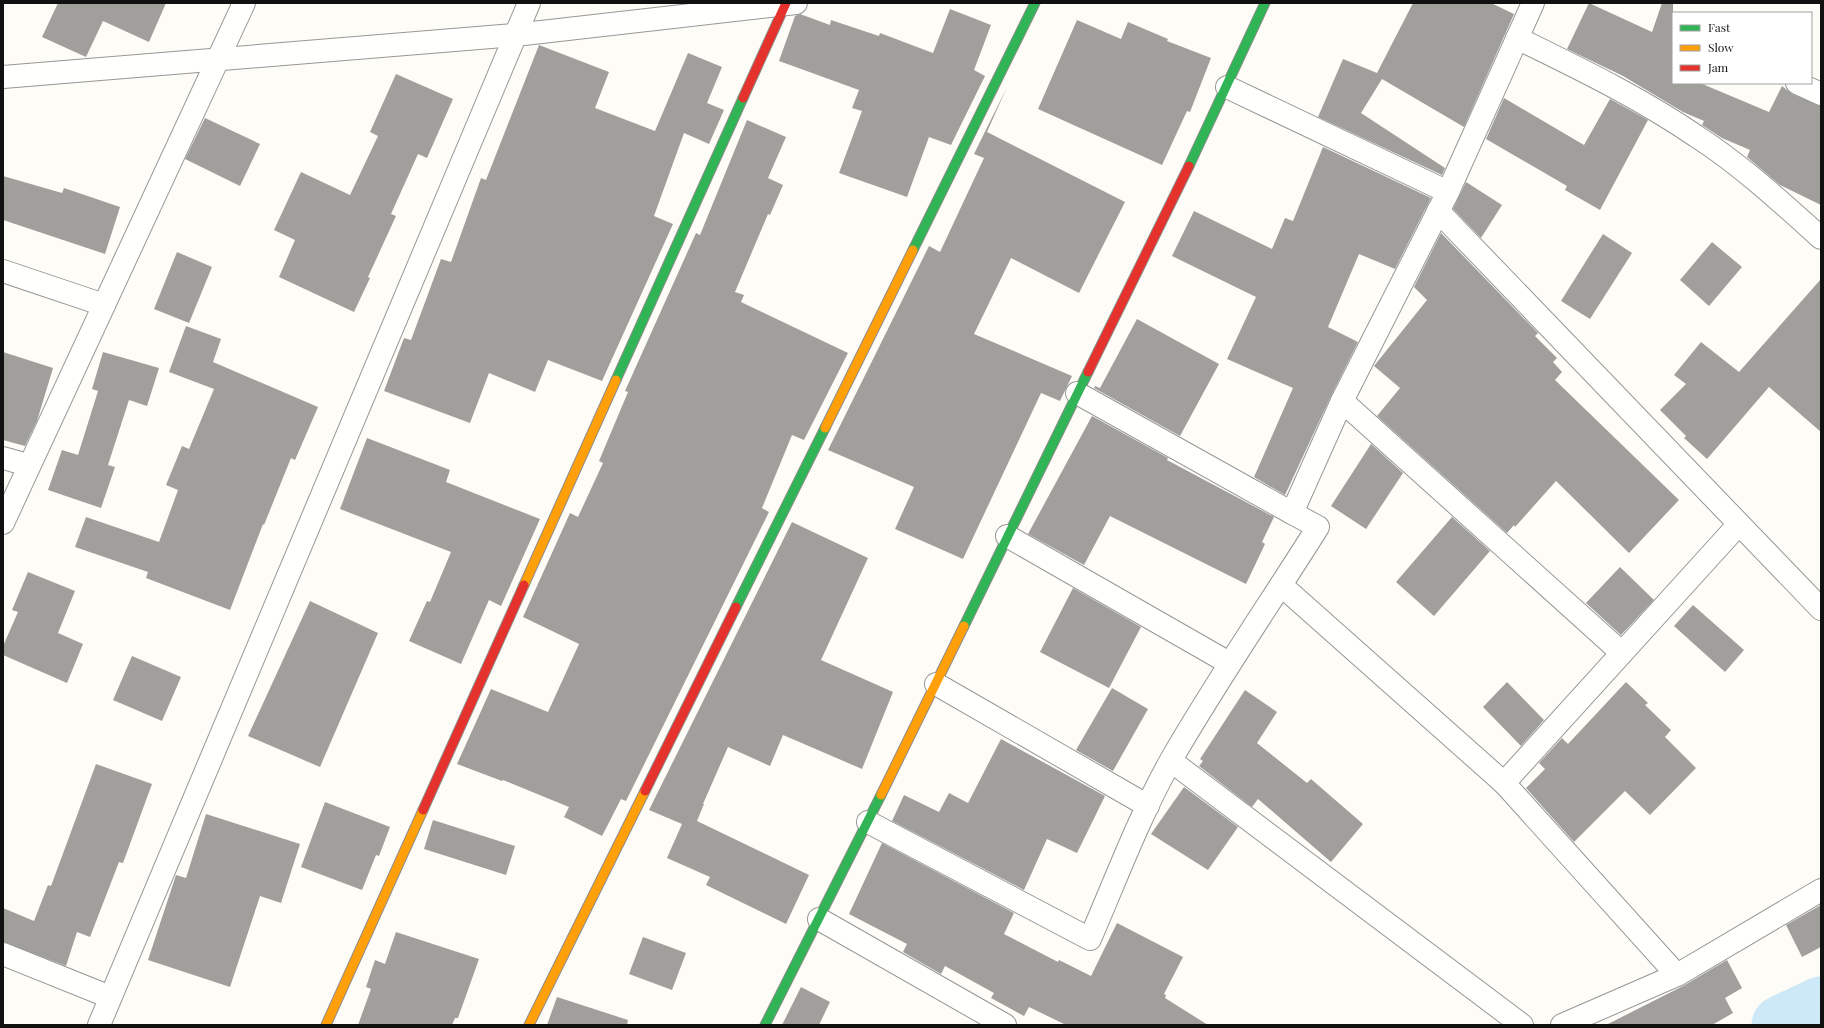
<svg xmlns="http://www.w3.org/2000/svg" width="1824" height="1028" font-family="'Playfair Display',serif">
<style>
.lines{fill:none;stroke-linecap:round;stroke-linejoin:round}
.river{stroke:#cde8f7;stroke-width:59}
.building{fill:#a19f9c}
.street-casing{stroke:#979795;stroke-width:24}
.fast-casing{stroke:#8e8d8b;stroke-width:11}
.slow-casing{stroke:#8e8d8b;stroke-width:11}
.jam-casing{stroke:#8e8d8b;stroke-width:11}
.street{stroke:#fffffe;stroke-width:22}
.fast{stroke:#30b455;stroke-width:9}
.slow{stroke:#ff9f0a;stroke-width:9}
.jam{stroke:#e5322d;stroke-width:9}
</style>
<rect width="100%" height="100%" fill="#fdfcf7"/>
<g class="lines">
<polyline class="river" points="1781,1025 1821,1006"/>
</g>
<g class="building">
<polygon points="58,3 166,3 149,42 103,21 86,57 42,37"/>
<polygon points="1413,3 1491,3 1514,14 1464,127 1382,79 1361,113 1445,168 1442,175 1318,117 1343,59 1377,73"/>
<polygon points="1589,3 1652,32 1662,3 1673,3 1673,83 1700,83 1769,112 1782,86 1792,94 1821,106 1821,205 1780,185 1747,157 1750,150 1722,138 1702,125 1704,121 1683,112 1623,76 1567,49"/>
<polygon points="950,9 991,25 974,70 985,76 951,145 929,137 907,197 839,173 862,111 852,108 859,90 779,61 795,16 800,14 830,25 831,20 879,36 880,33 933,53"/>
<polygon points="1077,20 1121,39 1128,22 1168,39 1167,41 1211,58 1190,112 1187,111 1162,165 1038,109"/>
<polygon points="539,45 609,72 595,108 655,131 688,53 722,67 707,103 724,110 709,144 684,133 654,216 673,224 602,381 548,360 535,392 489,373 470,423 384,391 404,338 411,340 441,259 451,262 481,178 486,180"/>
<polygon points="396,74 453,99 427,158 418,154 391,214 396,216 368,277 370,278 354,312 279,277 295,240 274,230 301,172 350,195 378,136 370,132"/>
<polygon points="1007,87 987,132 1125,202 1079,293 1011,258 974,334 1072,376 1060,401 1041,393 963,559 895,529 914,487 828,450 929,246 940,252 984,158 974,154"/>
<polygon points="1504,98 1584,145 1610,99 1648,120 1600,210 1565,190 1567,186 1486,139"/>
<polygon points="205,118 260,144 240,186 185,159"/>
<polygon points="747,120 786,137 768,178 783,185 770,215 768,214 735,292 744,295 741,302 848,353 804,440 792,435 762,508 769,512 626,801 621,799 602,836 564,817 569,807 503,780 502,781 457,764 491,689 548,712 579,644 523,617 570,513 578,517 603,463 599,461 628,392 625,391 696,233 700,235"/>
<polygon points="1323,147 1431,198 1395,269 1359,254 1328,327 1358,342 1331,396 1285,495 1254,477 1293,388 1227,359 1256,297 1172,256 1194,211 1272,249 1285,218 1293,221"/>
<polygon points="3,176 62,193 64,188 120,207 105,254 3,220"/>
<polygon points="1466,182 1502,205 1481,238 1453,209"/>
<polygon points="1441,233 1538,333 1535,336 1557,358 1553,362 1562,372 1555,380 1679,500 1629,553 1556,481 1515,527 1514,525 1507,533 1377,416 1400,388 1374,366 1427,300 1414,287"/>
<polygon points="1603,234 1632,253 1590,319 1561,301"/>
<polygon points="1712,242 1742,267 1709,306 1680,280"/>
<polygon points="177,252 212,267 189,323 154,309"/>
<polygon points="1821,279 1821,432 1769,387 1707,459 1684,438 1686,436 1660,410 1686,384 1674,375 1701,342 1739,372"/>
<polygon points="1137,319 1219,364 1180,436 1094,388 1095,386 1100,388"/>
<polygon points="186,326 221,339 213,362 318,407 295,460 291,458 264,525 263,524 230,610 146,578 148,572 75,547 86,517 159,542 178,490 166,485 182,446 189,449 214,389 169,372"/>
<polygon points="3,352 53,368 37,421 25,446 3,440"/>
<polygon points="103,352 159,368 147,406 129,400 108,465 115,467 101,508 48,490 62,450 78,455 98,391 92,389"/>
<polygon points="1092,416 1168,458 1167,460 1274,517 1262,542 1265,544 1246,584 1110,516 1084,565 1028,534"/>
<polygon points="367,438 450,470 446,482 540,519 501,606 489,600 461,664 409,641 427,601 430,602 451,552 340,509"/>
<polygon points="1371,444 1403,473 1366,529 1331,506"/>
<polygon points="1452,517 1490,551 1434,616 1396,582"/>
<polygon points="792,522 868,558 821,660 893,692 862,769 783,735 770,766 728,747 703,804 704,804 697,821 809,875 786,924 706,885 710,877 667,858 682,824 649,810"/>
<polygon points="1620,567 1654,600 1621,635 1586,603"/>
<polygon points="28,572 75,591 58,633 83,644 67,683 3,655 3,646 18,612 12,610"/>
<polygon points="1073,588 1141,627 1109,688 1040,652"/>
<polygon points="310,601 378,633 320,767 248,736"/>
<polygon points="1693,605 1744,650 1725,672 1674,626"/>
<polygon points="132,656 181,677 162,721 113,700"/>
<polygon points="1507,682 1544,720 1521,746 1483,707"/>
<polygon points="1626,682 1648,703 1645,705 1671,730 1665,737 1696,768 1650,815 1625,791 1574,842 1526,788 1545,769 1539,763 1562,738 1568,744"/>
<polygon points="1112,688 1148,709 1113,771 1076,750"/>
<polygon points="1245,690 1277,712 1257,743 1307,783 1311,779 1363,824 1331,862 1258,799 1252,807 1199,766 1203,761 1200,759"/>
<polygon points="1001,739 1105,796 1077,853 1047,839 1024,890 892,821 904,795 939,812 949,793 968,803"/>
<polygon points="96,764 152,784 123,863 119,862 90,937 77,932 66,966 3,942 3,908 34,921 48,885 51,886"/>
<polygon points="1184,787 1238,827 1208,870 1151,834"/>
<polygon points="325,802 390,827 379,856 376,855 362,890 301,867"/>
<polygon points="206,814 300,844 281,903 260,896 230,987 148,960 176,875 186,878"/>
<polygon points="433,820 515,846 506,875 424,849"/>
<polygon points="882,843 1014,913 1004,934 1058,962 1059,960 1091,976 1117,923 1183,957 1164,994 1166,995 1165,998 1208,1025 1066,1025 1029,1007 1024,1016 991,998 994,993 945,966 941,974 903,952 907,944 849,914"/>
<polygon points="1821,905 1821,947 1802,957 1786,925"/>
<polygon points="396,932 479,959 458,1018 455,1018 452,1025 358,1025 371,989 366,987 375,960 385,964"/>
<polygon points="643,937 686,953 672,990 629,974"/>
<polygon points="1727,960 1742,988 1725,998 1733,1013 1712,1025 1606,1025 1683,986"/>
<polygon points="801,987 830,1002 819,1025 782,1025"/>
<polygon points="557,997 628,1020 627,1025 547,1025"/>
</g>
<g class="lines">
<g class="street-casing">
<g id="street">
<path d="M1517,38C1578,68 1639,97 1696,136C1741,165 1781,202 1821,238"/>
<polyline points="3,77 515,35 796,3"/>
<polyline points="1797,83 1821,94"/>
<polyline points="1227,87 1448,192"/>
<polyline points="1438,211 1821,609"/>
<polyline points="3,271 104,305"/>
<polyline points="1077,393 1292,513 1342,401 1448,192 1533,3"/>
<polyline points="1342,401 1622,653"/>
<polyline points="3,458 28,465"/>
<polyline points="3,523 244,3"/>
<polyline points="1007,536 1229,663"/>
<polyline points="1281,585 1504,783 1677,975"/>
<polyline points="936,684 1148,806"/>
<polyline points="1171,761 1522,1025"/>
<polyline points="1504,783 1739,524"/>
<path d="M868,822L1090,939C1116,879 1139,817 1171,760C1217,680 1269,605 1318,527L1292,513"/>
<polyline points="819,919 1005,1025"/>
<polyline points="3,954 110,997"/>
<polyline points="99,1025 529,3"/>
<polyline points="1562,1025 1677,975 1821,890"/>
</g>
</g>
<g class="fast-casing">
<g id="fast">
<polyline points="1189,166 1265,3"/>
<polyline points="913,250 1035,3"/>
<polyline points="616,380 743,98"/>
<polyline points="736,607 825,428"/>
<polyline points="964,626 1088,372"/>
<polyline points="765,1025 881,795"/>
</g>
</g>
<g class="slow-casing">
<g id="slow">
<polyline points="825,428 913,250"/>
<polyline points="524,585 616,380"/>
<polyline points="881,795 964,626"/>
<polyline points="326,1025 423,810"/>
<polyline points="529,1025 645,791"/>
</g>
</g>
<g class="jam-casing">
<g id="jam">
<polyline points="743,98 786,3"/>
<polyline points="1088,372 1189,166"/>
<polyline points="645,791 736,607"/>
<polyline points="423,810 524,585"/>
</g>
</g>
<use href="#street" class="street"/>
<use href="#fast" class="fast"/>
<use href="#slow" class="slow"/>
<use href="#jam" class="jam"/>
</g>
<rect width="1824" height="1028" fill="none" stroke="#111111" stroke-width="8"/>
<rect x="1672" y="12" width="140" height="72" fill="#ffffff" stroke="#a0a0a0"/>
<rect x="1680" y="25" width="20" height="6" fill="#30b455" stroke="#a0a0a0"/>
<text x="1708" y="32" font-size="12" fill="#111111">Fast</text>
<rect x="1680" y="45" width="20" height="6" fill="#ff9f0a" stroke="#a0a0a0"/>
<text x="1708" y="52" font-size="12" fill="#111111">Slow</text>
<rect x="1680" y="65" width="20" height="6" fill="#e5322d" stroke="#a0a0a0"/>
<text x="1708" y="72" font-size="12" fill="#111111">Jam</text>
</svg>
